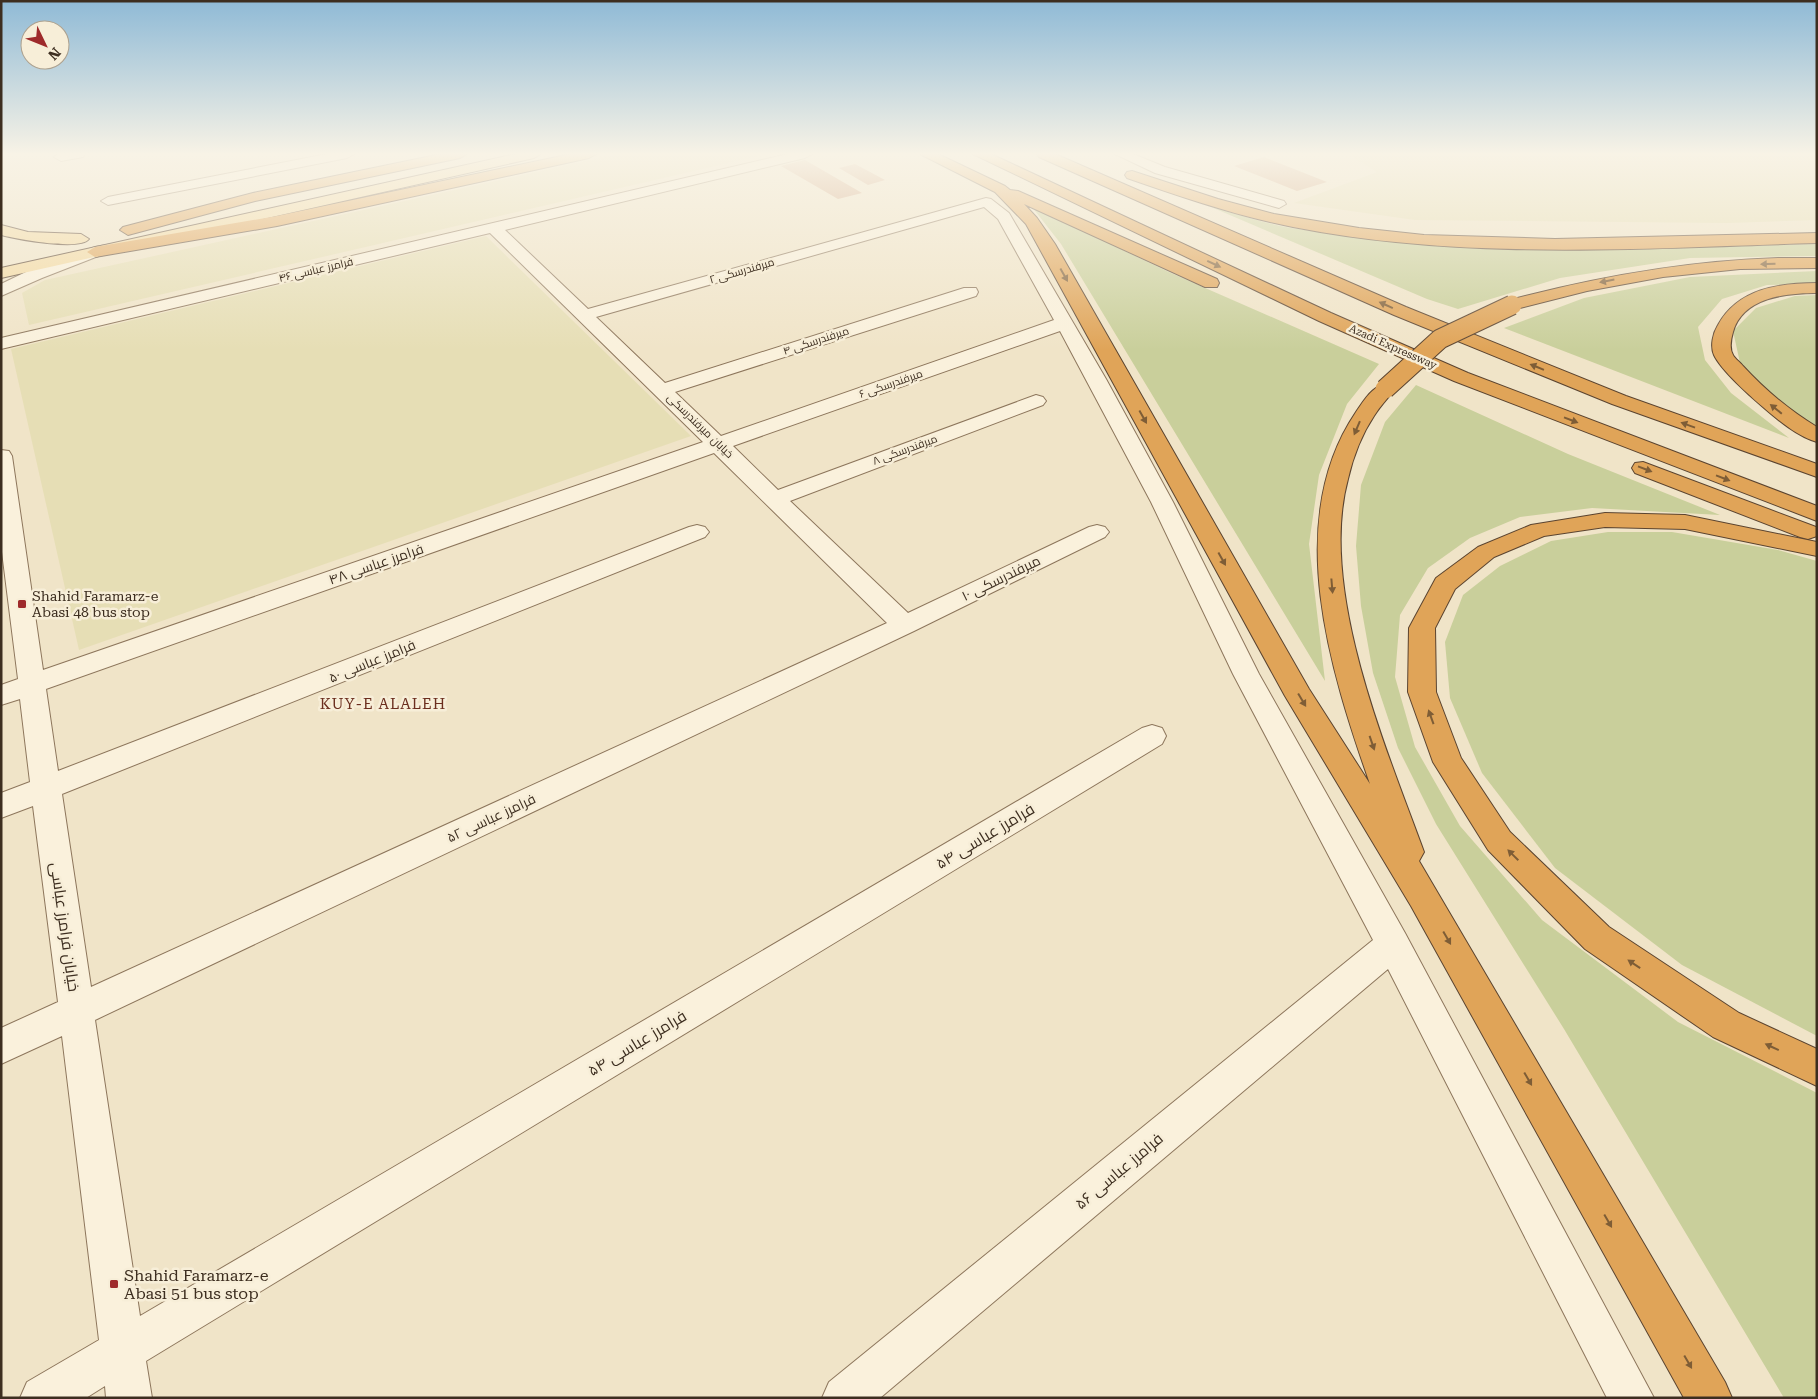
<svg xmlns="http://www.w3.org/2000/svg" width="1818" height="1399" font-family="'Roboto Serif',Cairo,serif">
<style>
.farmland{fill:#e6deb5}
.green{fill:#c9cf9b}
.building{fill:#cf9f7d}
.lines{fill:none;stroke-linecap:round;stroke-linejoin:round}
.minor-casing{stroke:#8d765c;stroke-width:2}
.major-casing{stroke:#5b4430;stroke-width:2}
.highway-casing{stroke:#5b4430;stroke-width:2}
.minor{fill:#faf1dc;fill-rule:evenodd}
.major{fill:#f3d9a0;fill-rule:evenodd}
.highway{fill:#e0a458;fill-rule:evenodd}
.highway-bridge-casing{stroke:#5b4430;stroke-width:21;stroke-linecap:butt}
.highway-bridge{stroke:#e0a458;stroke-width:19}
.oneway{fill:#7e5d36}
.poi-dot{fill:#9e2a2b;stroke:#f7eed8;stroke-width:2}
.labels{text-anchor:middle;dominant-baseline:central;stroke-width:5;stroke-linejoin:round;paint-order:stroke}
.far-street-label{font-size:11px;fill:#3d2e20;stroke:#f7eed8}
.street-label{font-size:14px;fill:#3d2e20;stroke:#f7eed8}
.poi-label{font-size:14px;fill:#3d2e20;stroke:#f7eed8;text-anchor:start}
.neighbourhood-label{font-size:15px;letter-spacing:1px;fill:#6b2e1e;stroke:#f7eed8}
.near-street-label{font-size:16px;fill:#3d2e20;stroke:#f7eed8}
.near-poi-label{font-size:16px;fill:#3d2e20;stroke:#f7eed8;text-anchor:start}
</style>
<rect width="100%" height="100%" fill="#f0e4c8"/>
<g class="farmland">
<polygon points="618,154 767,154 29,325 22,293 45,280"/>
<polygon points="1348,154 1817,154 1817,220 1727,223 1415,220 1294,203 1377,172"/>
<polygon points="486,236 691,436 79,650 11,349"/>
</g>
<g class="green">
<polygon points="1032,207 1171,273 1379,364 1347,404 1319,475 1309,544 1325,681 1061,244"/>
<path d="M1211,207C1237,214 1264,223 1291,228C1465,256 1641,248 1817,244V256L1690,258L1560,278L1458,309L1427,299Z"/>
<polygon points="1817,271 1817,284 1767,285 1722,299 1698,327 1705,360 1731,393 1789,438 1504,328 1584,298 1690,277"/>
<polygon points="1817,295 1817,430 1771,400 1740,363 1733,331 1756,308 1795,296"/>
<polygon points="1416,385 1568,454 1720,515 1592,508 1520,517 1470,538 1428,568 1400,615 1395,677 1415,747 1460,826 1542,920 1678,1022 1817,1093 1817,1398 1784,1398 1564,1029 1436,824 1398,748 1373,673 1361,606 1356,546 1361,485 1385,422"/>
<polygon points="1608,532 1672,532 1778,550 1817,561 1817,1036 1682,965 1555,868 1482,773 1450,698 1445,642 1463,595 1500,566 1551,541"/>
</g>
<g class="building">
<polygon points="1264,157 1327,182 1297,191 1234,166"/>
<polygon points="805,160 862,193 838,199 781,166"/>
<polygon points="855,164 885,180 868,185 839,168"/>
</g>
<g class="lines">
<g class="minor-casing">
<g id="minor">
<polygon points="57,154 85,154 83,157 61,161 54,157"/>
<polygon points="327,154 354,154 347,158 108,205 101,201 108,197"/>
<path d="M788,154H812L805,158L505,230L588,309L986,198L991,199L1009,213L1106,379L1173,502L1259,674L1405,933L1654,1398H1607L1388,969L880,1398H822L829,1382L1373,940L1233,674L1151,502L1060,331L733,446L778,490L1036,395L1043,397L1046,401L1043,405L790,501L908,613L1089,527L1097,525L1105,527L1109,532L1105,537L914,631L95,1020L140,1316L1142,728L1152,725L1162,728L1166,736L1162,744L146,1361L152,1398H106L105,1386L86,1398H20L27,1382L99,1340L62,1036L1,1064V1028L58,1002L33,806L1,818V793L30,782L20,699L1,705V685L18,679L1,544V450L9,451L12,456L43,670L703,442L490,233L1,349V338ZM984,207L998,219L1054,320L721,436L675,392L976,296L978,292L976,288H964L665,383L596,317ZM714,453L887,623L91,987L62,794L705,537L709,532L705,527L697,525L689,527L58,771L46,689Z"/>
<polygon points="1115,154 1133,154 1165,167 1284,201 1286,204 1279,208 1155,173"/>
<polygon points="95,247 101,249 103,252 101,255 42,278 1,296 1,284 30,270"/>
</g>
</g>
<g class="major-casing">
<g id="major">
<polygon points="516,154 541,154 534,158 1,278 1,268"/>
<path d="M1,225L28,232L81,234L89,239C80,251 16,239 1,235Z"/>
</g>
</g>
<g class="highway-casing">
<g id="highway">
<polygon points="441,154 467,154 460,158 255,201 128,235 120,230 123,227 253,193"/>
<polygon points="571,154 596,154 589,158 277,226 95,257 87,252 95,247 277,216"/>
<path d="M920,154H938L1005,186L1010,190L1018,191L1217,279L1219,283L1217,287H1205L1024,204L1037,218L1055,244L1309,689L1370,784C1331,672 1282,521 1356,412C1365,399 1375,381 1392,385L1395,389C1388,398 1380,406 1374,416C1362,434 1353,457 1348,479C1318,589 1386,748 1424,852L1419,861L1725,1382L1732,1398H1684L1411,906L1285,696L1026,224L995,192Z"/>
<polygon points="973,154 991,154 1331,313 1468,373 1817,506 1817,521 1454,381 1319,321"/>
<polygon points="1037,154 1055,154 1406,307 1626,396 1817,464 1817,477 1612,404 1394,315 1039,157"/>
<path d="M1132,171L1218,199L1274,214L1359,228L1424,235L1555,239L1817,233V243C1643,248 1465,261 1293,227C1237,216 1182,197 1127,178L1125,175L1127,172Z"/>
<path d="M1778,258H1817V268L1740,269L1663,277L1587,291L1512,310L1506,309L1503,305L1506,301C1596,277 1685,261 1778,258Z"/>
<path d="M1817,283V293C1787,293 1743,297 1733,332C1731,339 1729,348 1733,355C1735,359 1740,362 1743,366C1765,390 1789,410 1817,427V442C1798,437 1778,420 1763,407C1750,396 1721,370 1714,355C1710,346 1713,333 1718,325C1738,289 1778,283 1817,283Z"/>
<polygon points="1643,462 1816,527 1817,536 1808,539 1800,537 1635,473 1632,468 1635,463"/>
<polygon points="1605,513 1685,515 1817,542 1817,556 1685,529 1605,527 1544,536 1494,557 1455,589 1435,628 1436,692 1461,758 1510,832 1609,927 1739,1013 1817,1049 1817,1086 1713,1037 1585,949 1488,850 1433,762 1408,692 1409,628 1436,578 1478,547 1531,525"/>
</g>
</g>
<use href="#minor" class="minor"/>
<use href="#major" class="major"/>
<use href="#highway" class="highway"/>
<g class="highway-bridge-casing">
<polyline id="highway-bridge" points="1385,389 1440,339 1512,305"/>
</g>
<use href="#highway-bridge" class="highway-bridge"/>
</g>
<defs><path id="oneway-solid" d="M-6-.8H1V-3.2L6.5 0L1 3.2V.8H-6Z" transform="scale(1.25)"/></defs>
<g class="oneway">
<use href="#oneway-solid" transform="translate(1214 264) rotate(25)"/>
<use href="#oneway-solid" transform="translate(1768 264) rotate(178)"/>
<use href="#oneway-solid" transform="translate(1064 275) rotate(61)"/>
<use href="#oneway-solid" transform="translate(1607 281) rotate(169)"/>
<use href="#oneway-solid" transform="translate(1386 305) rotate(-156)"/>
<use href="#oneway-solid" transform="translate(1537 367) rotate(-158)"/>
<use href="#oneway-solid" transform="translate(1776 409) rotate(-141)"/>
<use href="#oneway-solid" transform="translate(1143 417) rotate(61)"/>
<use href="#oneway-solid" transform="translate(1571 420) rotate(21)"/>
<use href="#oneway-solid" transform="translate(1688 425) rotate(-160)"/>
<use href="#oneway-solid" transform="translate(1357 428) rotate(113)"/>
<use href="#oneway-solid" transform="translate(1645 469) rotate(21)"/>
<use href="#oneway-solid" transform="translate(1723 478) rotate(21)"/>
<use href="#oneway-solid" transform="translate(1222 559) rotate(61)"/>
<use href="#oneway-solid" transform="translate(1332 586) rotate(85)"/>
<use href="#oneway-solid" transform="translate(1302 700) rotate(59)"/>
<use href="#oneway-solid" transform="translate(1431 717) rotate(-110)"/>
<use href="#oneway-solid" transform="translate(1372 743) rotate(71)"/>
<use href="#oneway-solid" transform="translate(1513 855) rotate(-135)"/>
<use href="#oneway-solid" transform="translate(1447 938) rotate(60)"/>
<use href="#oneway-solid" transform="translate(1634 964) rotate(-146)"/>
<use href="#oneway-solid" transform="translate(1772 1047) rotate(-155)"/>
<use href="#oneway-solid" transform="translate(1528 1079) rotate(60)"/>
<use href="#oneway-solid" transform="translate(1608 1221) rotate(60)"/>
<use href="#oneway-solid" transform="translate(1688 1362) rotate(60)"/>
</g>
<linearGradient id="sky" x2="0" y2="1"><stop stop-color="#8fbad6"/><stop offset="0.44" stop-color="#f8f3e6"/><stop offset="1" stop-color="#f8f3e6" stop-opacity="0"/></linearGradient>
<rect width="1818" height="350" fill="url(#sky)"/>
<g class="poi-dot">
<rect x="17" y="599" width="10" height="10" rx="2.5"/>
<rect x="109" y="1279" width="10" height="10" rx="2.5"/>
</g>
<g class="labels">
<g class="far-street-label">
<text transform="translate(316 270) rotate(-13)">فرامرز عباسی ۴۶</text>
<text transform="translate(742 271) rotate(-16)">میرفندرسکی ۲</text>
<text transform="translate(816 341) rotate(-18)">میرفندرسکی ۴</text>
<text transform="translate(1393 347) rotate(24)">Azadi Expressway</text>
<text transform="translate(891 384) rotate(-19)">میرفندرسکی ۶</text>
<text transform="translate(700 426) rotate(44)">خیابان میرفندرسکی</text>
<text transform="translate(905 450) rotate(-20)">میرفندرسکی ۸</text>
</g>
<g class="street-label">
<text transform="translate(376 564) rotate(-19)">فرامرز عباسی ۴۸</text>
<text transform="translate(1001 578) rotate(-26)">میرفندرسکی ۱۰</text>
<text transform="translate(372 661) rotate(-22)">فرامرز عباسی ۵۰</text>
<text transform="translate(491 818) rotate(-25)">فرامرز عباسی ۵۲</text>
</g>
<g class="poi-label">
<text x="32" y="596">Shahid Faramarz-e<tspan x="32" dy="16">Abasi 48 bus stop</tspan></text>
</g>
<g class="neighbourhood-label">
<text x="383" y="704">KUY-E ALALEH</text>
</g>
<g class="near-street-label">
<text transform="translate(985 836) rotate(-31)">فرامرز عباسی ۵۴</text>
<text transform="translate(65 927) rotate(82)">خیابان فرامرز عباسی</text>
<text transform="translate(637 1043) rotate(-31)">فرامرز عباسی ۵۴</text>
<text transform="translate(1119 1171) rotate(-40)">فرامرز عباسی ۵۶</text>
</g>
<g class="near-poi-label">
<text x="124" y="1275">Shahid Faramarz-e<tspan x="124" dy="18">Abasi 51 bus stop</tspan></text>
</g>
</g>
<rect width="1818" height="1399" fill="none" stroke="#3d2e20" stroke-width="5"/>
<g transform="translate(45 45) rotate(133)"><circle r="24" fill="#f7eed8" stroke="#ada18e"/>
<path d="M0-4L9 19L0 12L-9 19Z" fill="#9e2a2b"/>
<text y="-8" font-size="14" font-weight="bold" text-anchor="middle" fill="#3d2e20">N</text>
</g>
</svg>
